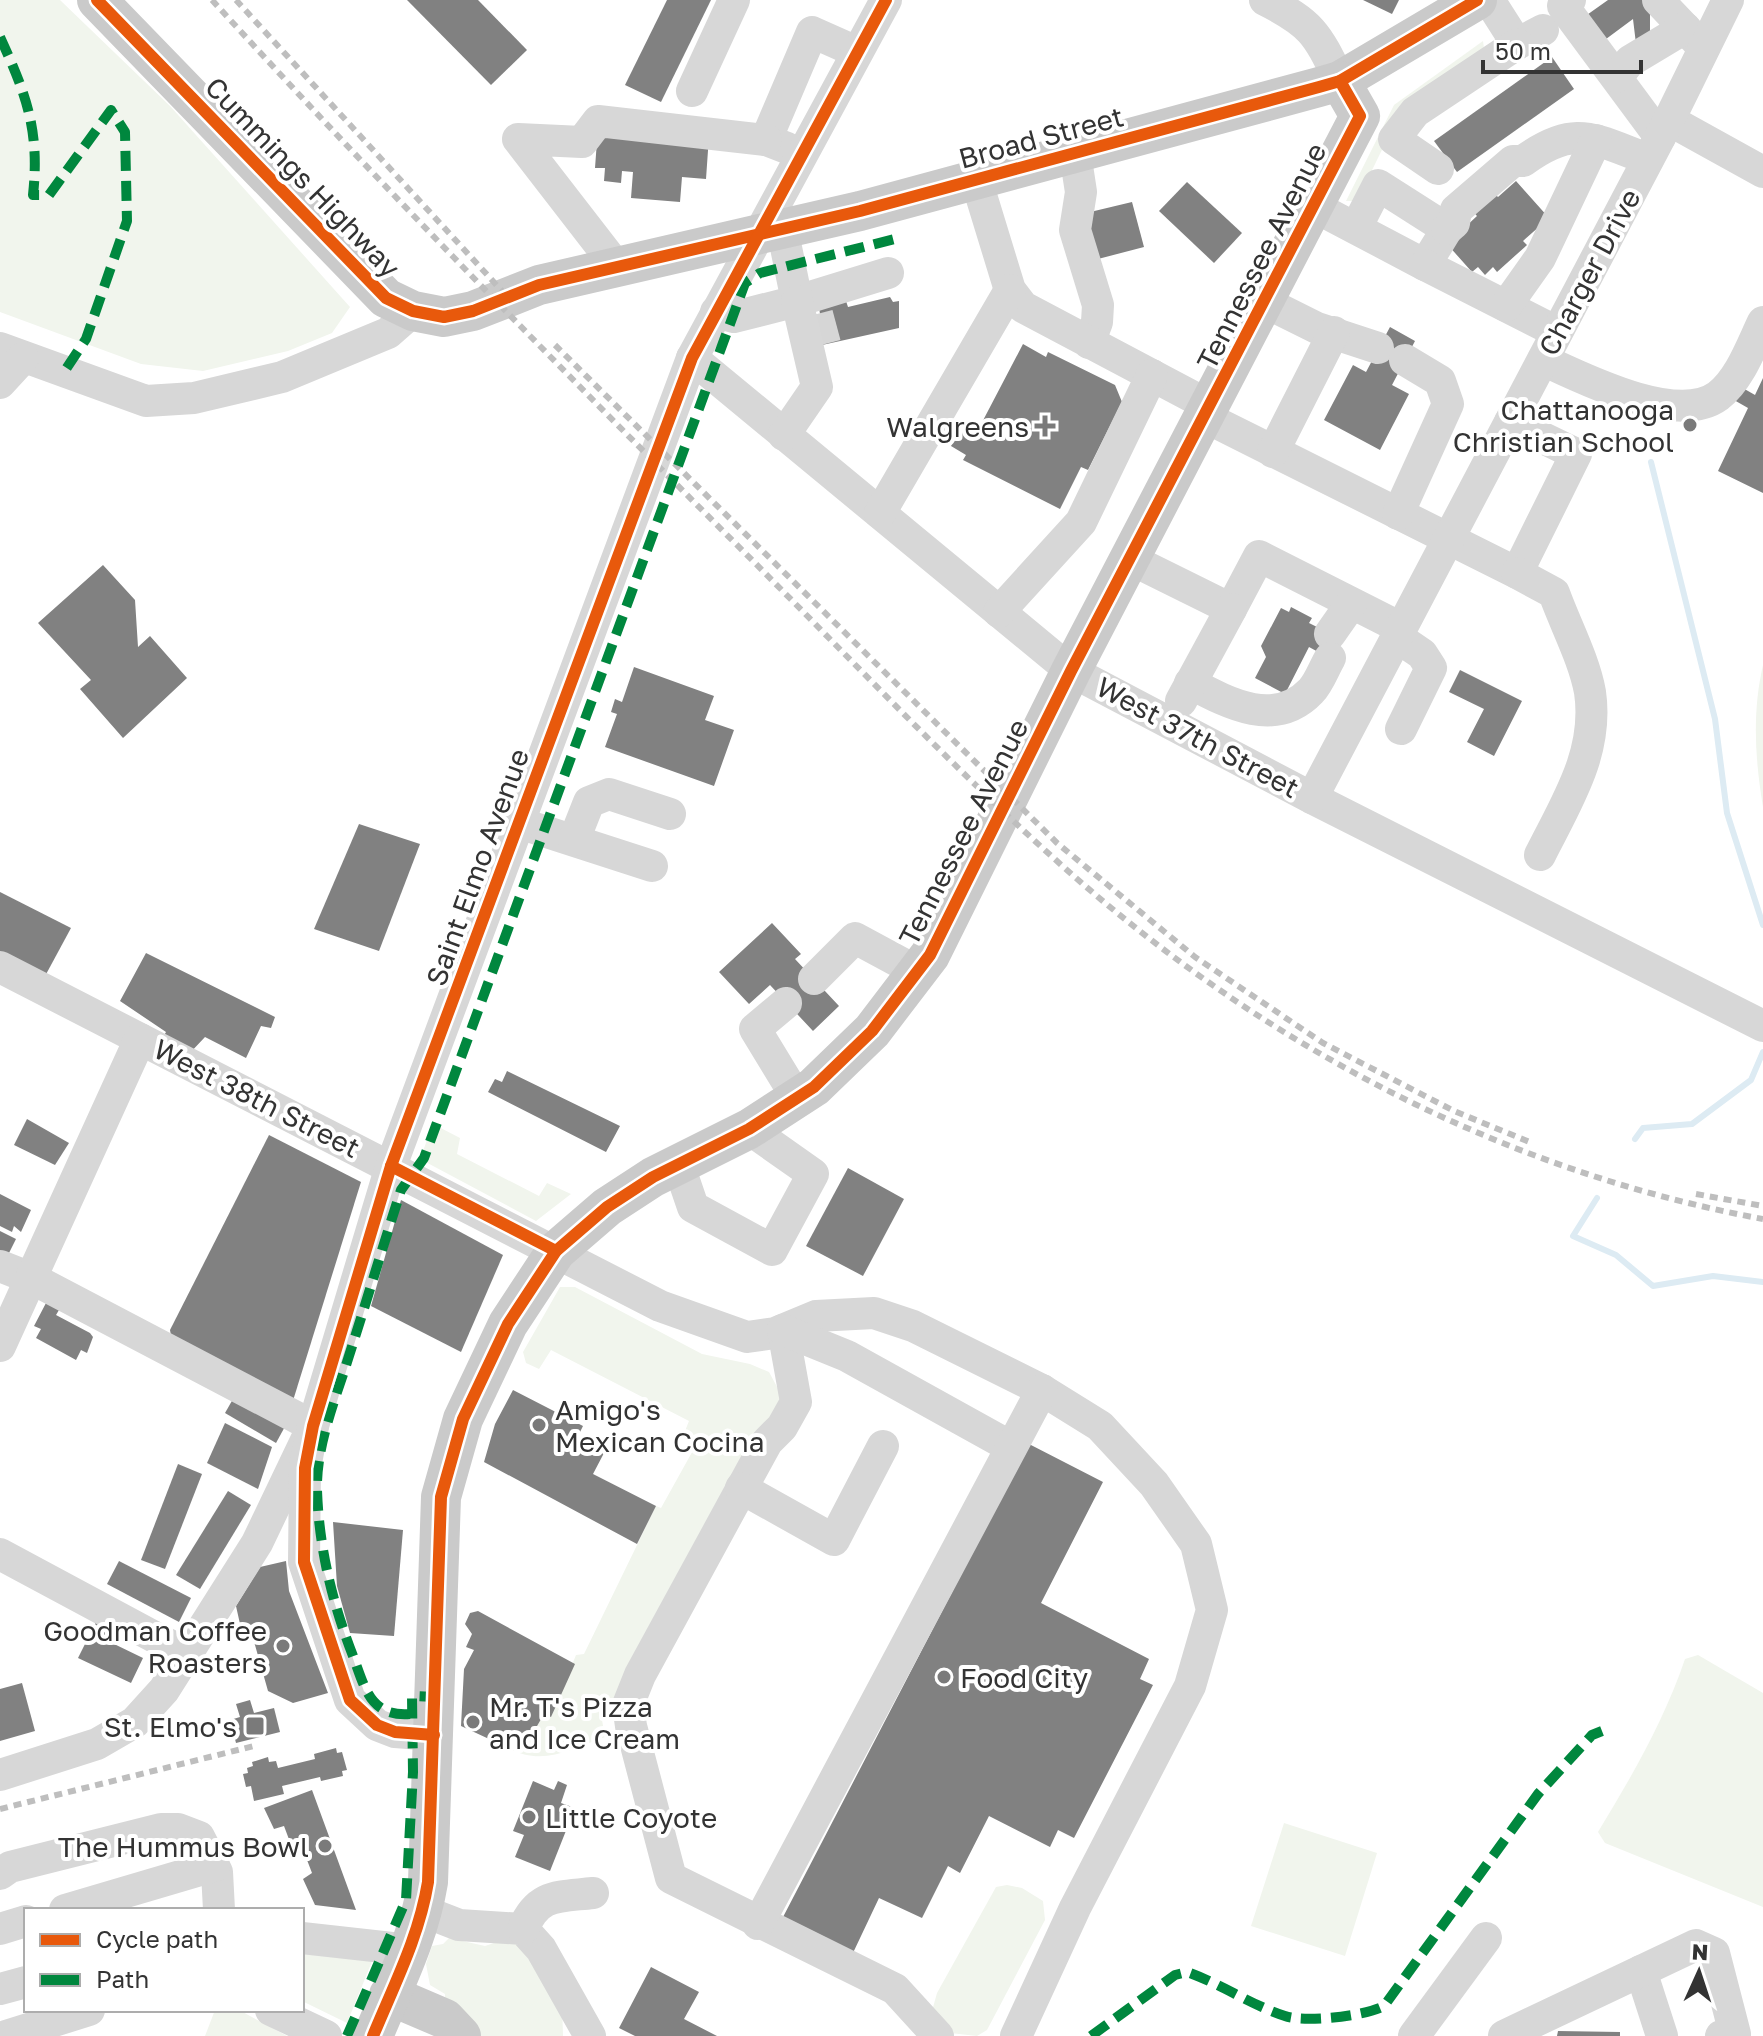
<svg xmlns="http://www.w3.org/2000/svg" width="1763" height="2036" font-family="'Golos Text',sans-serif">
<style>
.green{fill:#f1f5ed}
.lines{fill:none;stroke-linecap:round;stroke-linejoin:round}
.stream{stroke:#ddebf3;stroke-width:6}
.building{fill:#818181}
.minor-tunnel{stroke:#d6d6d6;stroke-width:32;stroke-dasharray:32 16;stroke-linecap:butt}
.minor{stroke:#d7d7d7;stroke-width:32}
.major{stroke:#cacaca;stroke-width:40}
.rail{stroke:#bebebe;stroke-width:6;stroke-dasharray:8 6;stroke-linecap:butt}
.quiet{stroke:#00873e;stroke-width:10;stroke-dasharray:20 10;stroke-linecap:butt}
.cycleway-casing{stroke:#fff;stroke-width:17}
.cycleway{stroke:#e8590c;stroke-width:12}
.poi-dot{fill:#7a7a7a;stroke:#fff;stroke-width:3}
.labels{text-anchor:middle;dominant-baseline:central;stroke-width:8;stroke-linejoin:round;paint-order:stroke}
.street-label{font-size:28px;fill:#333;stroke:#fff}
.poi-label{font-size:28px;fill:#333;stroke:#fff;text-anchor:end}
</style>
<rect width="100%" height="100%" fill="#fff"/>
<g class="green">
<polygon points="0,0 60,0 170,106 350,307 332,333 288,351 203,371 141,364 0,312"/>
<polygon points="1483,41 1484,48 1395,123 1357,201 1346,201 1394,105"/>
<path d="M1763,665V807C1755,759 1752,712 1763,665Z"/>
<polygon points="433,1124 460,1138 457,1154 539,1196 547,1183 571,1194 536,1221 420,1159"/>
<path d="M560,1287H575L702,1354L750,1364L769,1372L783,1398L620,1716L602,1720L605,1737C566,1751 541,1768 502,1745L507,1734L526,1744L544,1714L551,1717L576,1655L584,1654L656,1506L661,1508L696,1445L683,1436L689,1421L551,1350L539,1369L526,1363L523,1352Z"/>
<path d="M1698,1655L1763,1693V1907L1605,1843L1598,1832C1632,1776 1664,1721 1685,1659Z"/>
<polygon points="1284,1823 1377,1853 1345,1956 1251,1926"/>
<polygon points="1007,1885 1022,1888 1043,1901 1045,1920 987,2030 977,2036 950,2033 932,2011 937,1993 996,1887"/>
<polygon points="512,1937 562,2003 563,2036 475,2036 445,2000 445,1994 430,1985 426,1964 432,1946 443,1944 449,1938 485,1946"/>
<polygon points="302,1946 375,1954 347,2023 302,2001"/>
<polygon points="215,2010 239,2010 287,2036 205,2036"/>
</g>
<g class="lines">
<g class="stream">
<polyline points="1651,462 1715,719 1727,813 1763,925"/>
<polyline points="1635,1139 1643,1128 1692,1124 1751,1080 1763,1052"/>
<polyline points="1597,1198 1573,1236 1616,1255 1653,1286 1713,1276 1763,1282"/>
</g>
</g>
<g class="building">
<polygon points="407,0 478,0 527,50 491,85"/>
<polygon points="667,0 711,0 661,102 625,85"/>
<polygon points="1363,0 1399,0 1392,14"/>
<polygon points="1608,0 1650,0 1650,43 1637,52 1633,19 1602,42 1584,17"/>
<polygon points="1552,57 1574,89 1457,172 1434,141"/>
<polygon points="598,127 709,136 706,179 682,177 680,202 631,198 633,172 622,171 621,183 604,181 605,168 595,168"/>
<polygon points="1516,181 1549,218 1523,241 1527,245 1497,272 1493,267 1485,275 1478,267 1472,272 1447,244 1477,216 1468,206 1488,187 1498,197"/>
<polygon points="1187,182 1242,233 1214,263 1159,211"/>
<polygon points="1132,202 1144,247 1098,259 1086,213"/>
<polygon points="890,297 893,302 899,301 899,328 813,347 806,317 820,314 819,307 846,301 848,307"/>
<polygon points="1390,327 1415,341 1392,385 1409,394 1380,450 1324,420 1353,365 1366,372"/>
<polygon points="1023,344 1046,357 1048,352 1115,385 1122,402 1088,470 1081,467 1060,509 963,460 966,455 951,446 963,422 978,430"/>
<polygon points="1763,378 1763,493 1718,471 1748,408 1734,400 1741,387 1755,395"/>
<polygon points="103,565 135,600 138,647 150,636 187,678 123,738 80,689 91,680 38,623"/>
<polygon points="1291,607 1312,618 1309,623 1343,640 1333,660 1309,647 1285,694 1255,678 1266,657 1261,646 1281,608 1289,612"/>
<polygon points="634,667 714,696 705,720 734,730 714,786 605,747 617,714 611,712 615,699 622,702"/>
<polygon points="1460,670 1522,701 1494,756 1467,742 1484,709 1449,692"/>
<polygon points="359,824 420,844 379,951 314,929"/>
<polygon points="0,892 71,928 44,978 0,953"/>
<polygon points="772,923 801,954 795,959 839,1006 813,1031 770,985 749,1004 719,972"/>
<polygon points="146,953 275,1017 271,1028 261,1026 246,1058 205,1037 188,1055 161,1041 166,1032 120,1001"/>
<polygon points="507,1071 620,1126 606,1152 488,1092 495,1079 502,1082"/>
<polygon points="27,1119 69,1143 55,1165 14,1145"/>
<polygon points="269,1135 361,1182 291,1407 172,1341 170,1330"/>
<polygon points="848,1168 904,1199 863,1276 806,1246"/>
<polygon points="0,1194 31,1210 21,1232 14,1226 12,1232 0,1226"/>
<polygon points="401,1200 503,1255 461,1352 371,1306"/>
<polygon points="0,1231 16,1239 6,1259 0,1256"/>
<polygon points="46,1303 59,1310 56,1315 90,1333 93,1337 87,1353 81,1350 76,1360 36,1338 41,1329 34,1326"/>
<polygon points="513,1390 583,1426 577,1438 604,1453 593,1474 656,1506 637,1544 484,1462 495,1424"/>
<polygon points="237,1392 288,1421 276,1443 225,1413"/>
<polygon points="225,1423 272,1447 258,1489 207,1463"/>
<polygon points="1029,1444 1103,1482 1041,1603 1149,1659 1140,1679 1153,1685 1074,1838 1058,1830 1050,1847 989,1816 960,1873 948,1866 922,1918 879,1898 852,1955 782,1919"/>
<polygon points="178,1464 202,1474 165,1569 141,1560"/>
<polygon points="228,1491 251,1505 200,1589 176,1575"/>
<polygon points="333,1522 403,1530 394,1636 350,1633 337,1586"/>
<polygon points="119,1561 191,1598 179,1622 107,1584"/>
<polygon points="286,1561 289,1591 328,1693 293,1703 268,1691 251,1631 242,1633 236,1606 260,1567"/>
<polygon points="478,1611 575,1664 551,1717 544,1714 526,1745 507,1734 502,1745 461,1726 464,1669 474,1650 466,1647 472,1634 465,1624 470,1613"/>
<polygon points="97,1620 116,1629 110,1642 143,1658 131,1683 78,1658"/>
<polygon points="22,1683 35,1731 0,1741 0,1689"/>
<polygon points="250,1700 254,1713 274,1708 280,1732 236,1743 230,1720 240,1717 236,1704"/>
<polygon points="336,1748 337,1753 342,1752 347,1770 342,1771 343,1776 321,1781 320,1777 282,1786 284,1794 254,1801 251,1786 246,1787 243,1774 248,1773 247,1768 253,1766 252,1762 268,1757 269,1762 276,1761 278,1768 315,1759 314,1754"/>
<polygon points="533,1781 554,1790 558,1781 567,1785 561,1803 575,1808 550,1871 515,1857 524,1835 513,1831"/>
<polygon points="312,1790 356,1910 315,1905 303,1879 312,1873 299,1839 290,1842 284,1826 274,1829 264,1808"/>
<polygon points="651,1967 699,1992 684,2019 717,2036 635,2036 619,2028"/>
<polygon points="1558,2031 1620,2032 1620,2036 1557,2036"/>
</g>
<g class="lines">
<polyline class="minor-tunnel" points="817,314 825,344"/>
<g class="minor">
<path d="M1265,0C1313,24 1317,34 1340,81"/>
<polyline points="1489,0 1517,44 1543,30"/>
<polyline points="1570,0 1563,6 1660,137"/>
<polyline points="1658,0 1697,41"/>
<polyline points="1617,77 1630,61 1685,28"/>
<polyline points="692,91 734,0"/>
<polyline points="1669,120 1763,172"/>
<polyline points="787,148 766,140 812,32 857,52"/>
<polyline points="1075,153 1081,192 1075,230 1098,305 1097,322 1089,343"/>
<polyline points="1438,169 1394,139 1415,112 1517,44"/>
<polyline points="976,179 1010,290 1023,307 1210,406"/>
<polyline points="1315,207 1425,265 1447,229 1378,185 1356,228"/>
<path d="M1447,229L1454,223L1456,210L1513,161H1523C1575,123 1593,139 1648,159"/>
<polyline points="1425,265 1557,332"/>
<polyline points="617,267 518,139 582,142 598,121 766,140"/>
<polyline points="797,301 888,273"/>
<polyline points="1265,302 1317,328 1378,348"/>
<polyline points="1506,306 1540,258 1596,140"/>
<polyline points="716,312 734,317 797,301 782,228"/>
<polyline points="0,348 146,401 194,398 282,377 388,333 413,311"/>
<polyline points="692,358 1071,671 1312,798 1763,1026"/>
<path d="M1543,360C1584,379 1677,426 1718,396C1740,379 1751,347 1763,322"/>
<polyline points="0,383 23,358"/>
<polyline points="1205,417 1517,573 1576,454 1510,422"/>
<polyline points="784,435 817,387 797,301"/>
<polyline points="1273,452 1334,332"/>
<polyline points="880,513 1010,290"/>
<polyline points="1398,514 1448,404 1440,381 1405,360"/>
<polyline points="1130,559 1231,609 1259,556 1401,628"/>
<path d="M1517,573L1554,593C1565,624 1584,659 1590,692C1599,753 1566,803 1540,855"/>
<polyline points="999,612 1081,522 1152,375"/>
<polyline points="1330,634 1351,604"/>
<polyline points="1397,637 1422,654 1431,668 1401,729"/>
<path d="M1190,683C1228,703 1275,729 1311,691C1319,683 1324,668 1330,658"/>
<polyline points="1181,701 1231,609"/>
<polyline points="1312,798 1669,120 1728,0"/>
<polyline points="519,823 652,866"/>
<polyline points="574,840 589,802 609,794 670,814"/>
<polyline points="0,967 660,1306 747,1337 775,1333 816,1316 874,1313 913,1326 1042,1390 1100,1426 1154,1484 1196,1544 1212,1610 1190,1686 1075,1908 1016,2036"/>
<polyline points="814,979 855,938 918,972"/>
<polyline points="786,1003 755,1029 797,1098"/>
<polyline points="678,1163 693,1207 772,1250 813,1174 749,1129"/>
<polyline points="0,1266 33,1279 313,1426 257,1543 164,1690 135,1722 97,1744 0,1775"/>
<polyline points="783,1330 796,1402 782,1427 767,1442 640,1675 628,1705 631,1726 671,1878 895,1989 938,2036"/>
<polyline points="783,1330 847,1356 1011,1447"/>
<polyline points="0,1346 140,1039"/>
<polyline points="741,1488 834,1540 883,1446"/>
<polyline points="0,1554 188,1655"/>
<polyline points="434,1735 395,1732 377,1725 350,1700 304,1562 305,1468 313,1426 391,1166 692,358 886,0"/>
<polyline points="0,1874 10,1867 161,1829 178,1829 199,1837 217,1872 219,1910"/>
<polyline points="65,1910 214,1866"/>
<polyline points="423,1911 459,1925 523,1929 541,1949 590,2036"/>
<polyline points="758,1924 1042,1390"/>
<polyline points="0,1929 26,1921"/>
<path d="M523,1929C538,1893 558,1897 593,1893"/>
<polyline points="302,1938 410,1950"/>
<polyline points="1641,1971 1662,2036"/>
<polyline points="0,1989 26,1982"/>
<polyline points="271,2010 326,2036"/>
<polyline points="6,2036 89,2010"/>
<polyline points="1414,2036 1486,1938"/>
<polyline points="1504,2036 1696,1945 1714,1953 1735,2034 1721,2036"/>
</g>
<g class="major">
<polyline points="97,0 386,298 413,311 444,317 473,311 539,285 860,211 1319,87 1340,81 1477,0"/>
<polyline points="389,1995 445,2019 461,2036"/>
<path d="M373,2036C394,1985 419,1937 428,1882L441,1497L463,1419L508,1324L556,1251L607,1207L653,1177L749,1129L814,1087L872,1031L930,955L1071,671L1360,116L1340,81"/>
</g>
<g class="rail">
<path d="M212,0C384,189 563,371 744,552C853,661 960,776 1076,878C1271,1049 1507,1172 1763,1219"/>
<polyline points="236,0 502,291"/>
<polyline points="555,345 1057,843 1195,957 1323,1043 1454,1111 1532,1143"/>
<polyline points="1696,1194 1763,1206"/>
<polyline points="0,1809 254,1746"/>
</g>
<g class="quiet">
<path d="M0,37C26,94 40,130 33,195H49L111,110L125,132L127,221L86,339L64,372"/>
<path d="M410,1714C370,1717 365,1688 353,1656C332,1602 319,1548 317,1490C316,1446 335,1400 348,1359C366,1303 383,1246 401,1190L424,1158L745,283L760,273L899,238"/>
<polyline points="347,2036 406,1900 413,1772 412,1696 435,1697"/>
<path d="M1091,2036L1175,1975L1187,1972C1221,1984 1251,2005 1285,2016C1304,2023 1366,2016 1384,2006L1538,1794L1592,1735L1602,1731"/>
</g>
<g class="cycleway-casing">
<g id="cycleway">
<polyline points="97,0 386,298 413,311 444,317 473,311 539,285 860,211 1319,87 1340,81 1477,0"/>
<polyline points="391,1166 556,1251"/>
<polyline points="434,1735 395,1732 377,1725 350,1700 304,1562 305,1468 313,1426 391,1166 692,358 886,0"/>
<path d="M373,2036C394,1985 419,1937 428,1882L441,1497L463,1419L508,1324L556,1251L607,1207L653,1177L749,1129L814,1087L872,1031L930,955L1071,671L1360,116L1340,81"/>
</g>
</g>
<use href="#cycleway" class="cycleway"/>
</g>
<g class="poi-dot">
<circle cx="1690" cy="425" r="8"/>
<path d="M1041 414h8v8h8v8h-8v8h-8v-8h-8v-8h8z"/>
<circle cx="539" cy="1425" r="8"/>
<circle cx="283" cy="1646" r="8"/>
<circle cx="944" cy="1677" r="8"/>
<circle cx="473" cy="1722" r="8"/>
<rect x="245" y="1716" width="20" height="20" rx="4"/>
<circle cx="529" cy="1817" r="8"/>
<circle cx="325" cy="1846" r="8"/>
</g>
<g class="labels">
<g class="street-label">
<text transform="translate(1041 137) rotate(-15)">Broad Street</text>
<text transform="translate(303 177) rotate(46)">Cummings Highway</text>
<text transform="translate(1261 256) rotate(-63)">Tennessee Avenue</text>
<text transform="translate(1589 272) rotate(-62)">Charger Drive</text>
<text transform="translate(1198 737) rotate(28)">West 37th Street</text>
<text transform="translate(963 832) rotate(-63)">Tennessee Avenue</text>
<text transform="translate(477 867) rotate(-70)">Saint Elmo Avenue</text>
<text transform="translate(257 1098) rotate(27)">West 38th Street</text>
</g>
<g class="poi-label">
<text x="1674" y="409">Chattanooga<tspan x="1674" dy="32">Christian School</tspan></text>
<text x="1029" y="426">Walgreens</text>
<text x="555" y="1409" text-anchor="start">Amigo's<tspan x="555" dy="32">Mexican Cocina</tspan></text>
<text x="267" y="1630">Goodman Coffee<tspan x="267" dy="32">Roasters</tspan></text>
<text x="960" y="1677" text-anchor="start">Food City</text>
<text x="489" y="1706" text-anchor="start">Mr. T's Pizza<tspan x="489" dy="32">and Ice Cream</tspan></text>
<text x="237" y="1726">St. Elmo's</text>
<text x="545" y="1817" text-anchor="start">Little Coyote</text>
<text x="309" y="1846">The Hummus Bowl</text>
</g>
</g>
<rect x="24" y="1908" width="280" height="104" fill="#ffffff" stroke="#adadad" stroke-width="2"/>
<rect x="40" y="1934" width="40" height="12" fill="#e8590c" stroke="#adadad" stroke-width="2"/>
<text x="96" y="1948" font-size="24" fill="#333333">Cycle path</text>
<rect x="40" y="1974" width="40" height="12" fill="#00873e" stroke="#adadad" stroke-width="2"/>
<text x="96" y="1988" font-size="24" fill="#333333">Path</text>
<g transform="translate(1699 1972) rotate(3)" stroke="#ffffff" stroke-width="6" paint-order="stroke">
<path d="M0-6L14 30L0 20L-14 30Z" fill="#333333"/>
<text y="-12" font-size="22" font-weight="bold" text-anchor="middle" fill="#333333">N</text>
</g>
<path d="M1483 60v12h158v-12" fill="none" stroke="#333333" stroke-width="4"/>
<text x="1495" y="60" font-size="24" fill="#333333" stroke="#ffffff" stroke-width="6" paint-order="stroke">50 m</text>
</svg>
